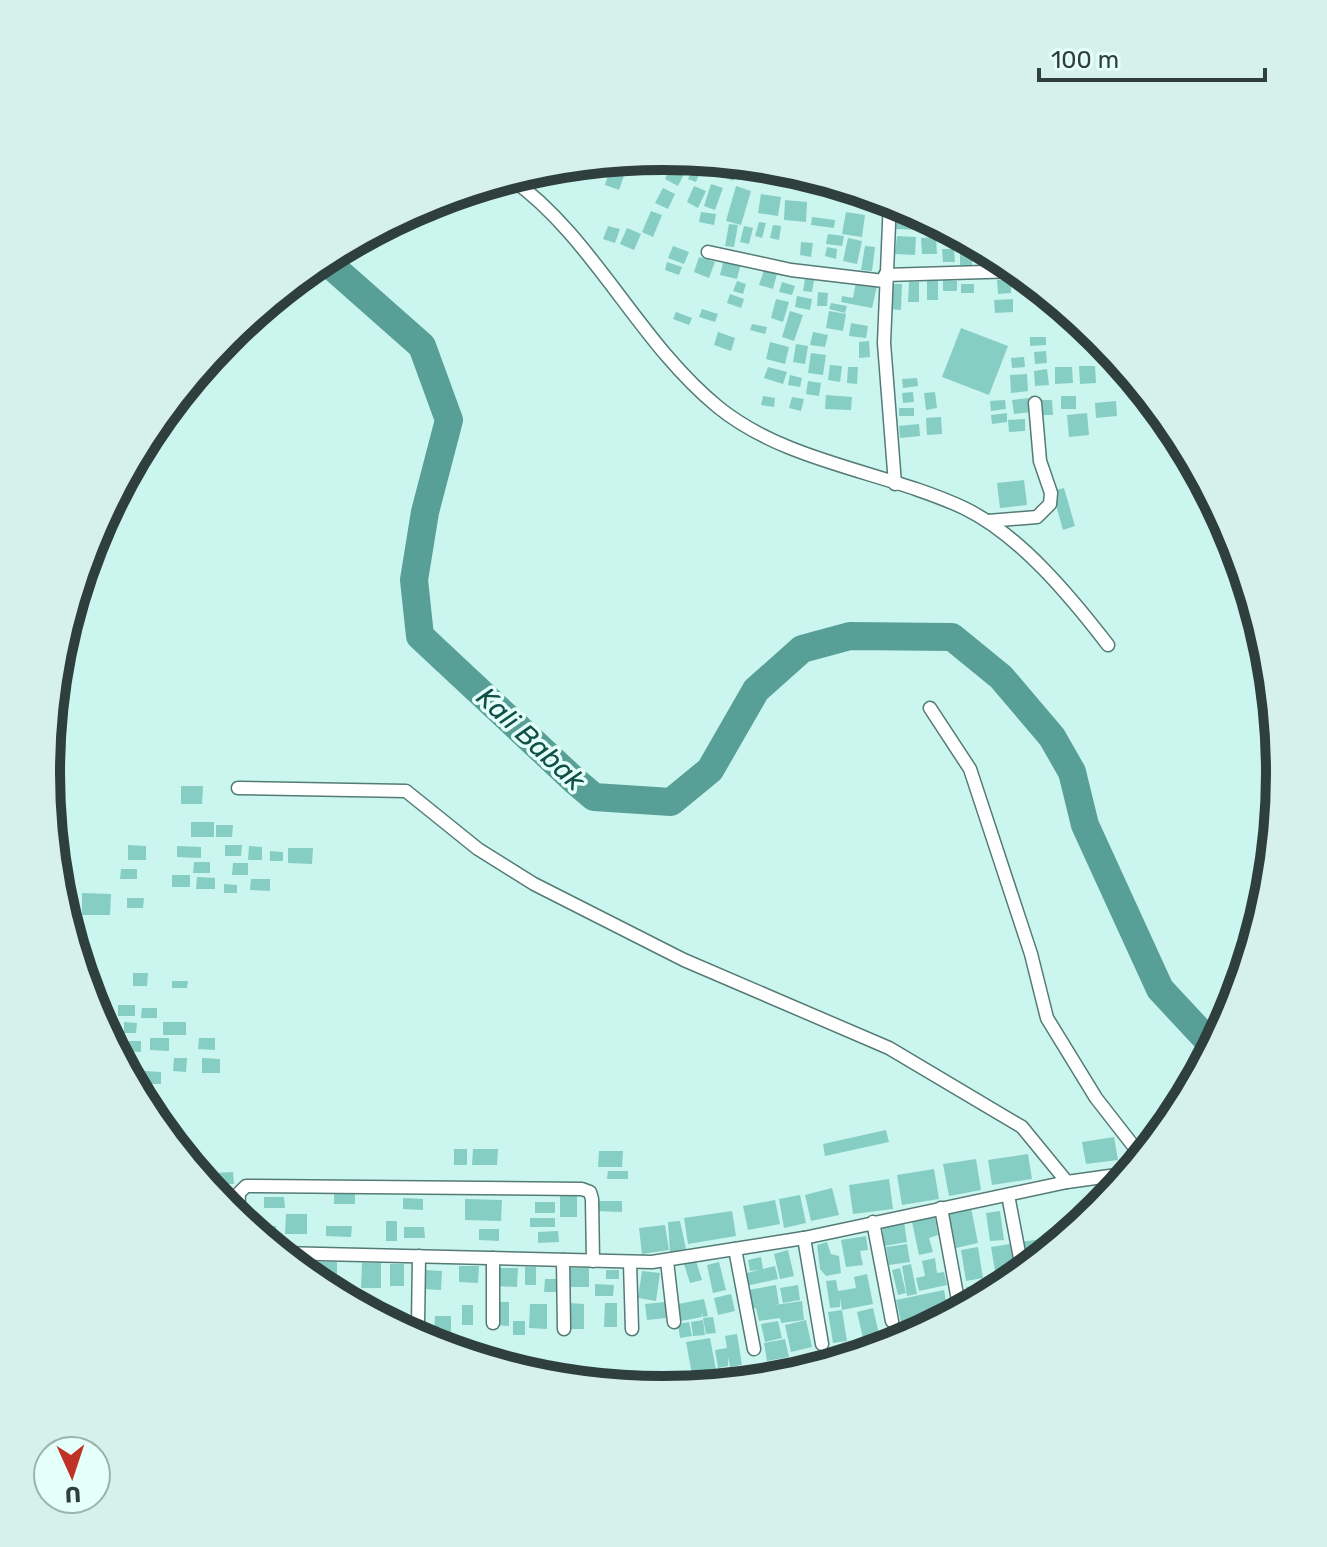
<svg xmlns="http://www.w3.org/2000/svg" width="1327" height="1547" font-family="Rubik,sans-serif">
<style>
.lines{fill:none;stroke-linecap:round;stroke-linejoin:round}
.river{stroke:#58a097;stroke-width:28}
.building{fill:#86cec4}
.minor-casing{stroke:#547b76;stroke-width:15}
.minor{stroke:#fff;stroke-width:12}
.labels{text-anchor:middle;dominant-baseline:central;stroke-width:7;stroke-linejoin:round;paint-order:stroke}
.water-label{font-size:28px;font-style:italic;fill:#105049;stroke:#e5fffa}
.rim{fill:none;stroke:#2e3f3d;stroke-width:10}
</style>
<rect width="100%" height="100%" fill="#cbf5ef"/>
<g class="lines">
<polyline class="river" points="320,260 327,262 422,346 449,420 425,512 414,580 420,636 575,781 594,797 671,802 710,770 756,690 802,649 850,636 952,637 1001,677 1052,737 1072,772 1085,825 1160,989 1214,1047"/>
</g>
<g class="building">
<polygon points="648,158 652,159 646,173 630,166 633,159"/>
<polygon points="695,164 702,167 696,182 688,179"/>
<polygon points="740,164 756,165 755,174 740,172"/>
<polygon points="671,167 684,174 678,186 665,179"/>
<polygon points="777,167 791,170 791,180 776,180"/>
<polygon points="610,168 625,173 619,190 605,185"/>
<polygon points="725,168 736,173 733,181 722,176"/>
<polygon points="711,184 723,188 715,210 704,206"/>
<polygon points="694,186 706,191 698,208 687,202"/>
<polygon points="736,186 751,191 741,225 726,221"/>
<polygon points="663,188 675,194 668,209 655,203"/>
<polygon points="761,194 781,197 778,216 758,213"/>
<polygon points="785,200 807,202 806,222 784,220"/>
<polygon points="651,211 662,215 653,237 642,232"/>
<polygon points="701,212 716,214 714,225 699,222"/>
<polygon points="846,212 865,215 862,237 842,234"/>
<polygon points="897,213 922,215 921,230 896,229"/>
<polygon points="812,217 835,220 834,228 811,225"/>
<polygon points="759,222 766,223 762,238 755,236"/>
<polygon points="729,224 738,225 734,247 725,246"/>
<polygon points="773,225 781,226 779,240 770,238"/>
<polygon points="608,226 620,229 615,243 603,239"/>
<polygon points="744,226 753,228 749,244 740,242"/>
<polygon points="627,228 641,234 634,250 620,244"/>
<polygon points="828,234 844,236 842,246 826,244"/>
<polygon points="897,236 916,237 915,255 895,254"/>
<polygon points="936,237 937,254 922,254 921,238"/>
<polygon points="848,238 862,241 857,264 843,261"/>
<polygon points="801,242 813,243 811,257 800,255"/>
<polygon points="673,246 689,252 684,264 668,258"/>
<polygon points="865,246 875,247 872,271 861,270"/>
<polygon points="960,246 973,247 972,266 960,265"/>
<polygon points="827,247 837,249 836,259 825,256"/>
<polygon points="942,249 954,249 955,262 943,262"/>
<polygon points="699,257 715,262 709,278 694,272"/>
<polygon points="724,259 741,263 737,279 720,275"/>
<polygon points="667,262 682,267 679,275 665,270"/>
<polygon points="764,270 777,274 773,289 759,285"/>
<polygon points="805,279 814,280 812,292 803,291"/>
<polygon points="1011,279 1011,293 998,294 997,280"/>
<polygon points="943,280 957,281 957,291 943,291"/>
<polygon points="737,281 746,284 743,294 733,291"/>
<rect x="927" y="281" width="11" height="19"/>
<polygon points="782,282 795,286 792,295 779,292"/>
<polygon points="856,282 877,286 872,308 841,302 842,296 853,298"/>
<polygon points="909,282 919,282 919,302 908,302"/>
<polygon points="888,284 902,284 901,310 887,309"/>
<rect x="961" y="284" width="13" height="9"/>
<polygon points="818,292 828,293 827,306 817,306"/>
<polygon points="730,294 744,299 741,308 727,303"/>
<polygon points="797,296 812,299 810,310 795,307"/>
<polygon points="776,299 789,302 783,322 771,318"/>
<polygon points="1013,299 1013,312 995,313 994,300"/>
<polygon points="831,303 847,306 845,313 829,309"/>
<polygon points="702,309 718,314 715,322 699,317"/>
<polygon points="790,311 803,315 794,341 782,337"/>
<polygon points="829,311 846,314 843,331 826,328"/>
<polygon points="676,312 692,318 689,325 673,319"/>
<polygon points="851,323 868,326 866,338 849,336"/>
<polygon points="752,324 767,327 765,334 750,330"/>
<polygon points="961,328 1008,346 989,395 942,377"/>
<polygon points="718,332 735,338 731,351 714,345"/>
<polygon points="813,332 828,335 825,347 810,345"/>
<polygon points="1030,337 1046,337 1046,345 1030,346"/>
<polygon points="869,341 870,357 859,358 859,342"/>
<polygon points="770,342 789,347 785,364 766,359"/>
<polygon points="796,344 808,346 805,364 793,362"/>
<polygon points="1046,351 1047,363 1035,364 1034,352"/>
<polygon points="811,353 826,355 823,375 808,373"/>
<polygon points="1024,357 1025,367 1012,368 1011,358"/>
<polygon points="830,365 842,366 840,382 828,380"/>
<polygon points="1079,366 1095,366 1096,383 1080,384"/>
<polygon points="768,367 787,372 783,384 764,378"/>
<polygon points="848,367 858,367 857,384 847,383"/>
<polygon points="1055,367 1072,367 1073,383 1055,384"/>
<polygon points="1047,369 1049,385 1035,386 1034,371"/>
<polygon points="1027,374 1028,391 1011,393 1010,375"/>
<polygon points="790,375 802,378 800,387 788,385"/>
<polygon points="917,378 918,386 903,388 902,379"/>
<polygon points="808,381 821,383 819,396 806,394"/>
<polygon points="913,392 914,402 903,403 902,393"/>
<polygon points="935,392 937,408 926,410 924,393"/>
<polygon points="826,395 852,397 851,410 825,409"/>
<polygon points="763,396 775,398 774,407 761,405"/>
<rect x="1061" y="396" width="15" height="13"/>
<polygon points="792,397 804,399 801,411 789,408"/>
<polygon points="1029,398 1031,412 1014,414 1012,400"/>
<polygon points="1005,400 1006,409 991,411 990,401"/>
<polygon points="1038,400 1052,400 1053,415 1038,415"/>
<polygon points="1116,401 1117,416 1096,418 1095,403"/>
<rect x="899" y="408" width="15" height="8"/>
<polygon points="1007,413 1007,422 992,424 991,415"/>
<polygon points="1087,413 1089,435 1069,437 1067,415"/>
<polygon points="941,417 942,434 927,435 926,418"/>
<polygon points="1025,419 1025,431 1009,432 1008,420"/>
<polygon points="919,424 920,436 900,438 899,426"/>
<polygon points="1024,480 1027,505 1000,508 997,483"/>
<polygon points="1064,488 1075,526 1063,530 1052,491"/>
<polygon points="181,786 203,786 202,804 181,804"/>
<rect x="191" y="822" width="23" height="15"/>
<polygon points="216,825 233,825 232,837 216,837"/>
<polygon points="128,845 146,846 146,860 128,860"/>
<polygon points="225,845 242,845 241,856 225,856"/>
<polygon points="177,846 201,847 201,858 177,857"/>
<polygon points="249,846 262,847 262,860 248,860"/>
<polygon points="288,848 313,848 312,864 288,863"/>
<polygon points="270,851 283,852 283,861 270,861"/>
<polygon points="194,862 210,862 210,873 193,873"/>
<polygon points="233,863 248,863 248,875 232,875"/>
<polygon points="121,869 137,869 137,879 120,879"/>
<rect x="172" y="875" width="18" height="12"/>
<polygon points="197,877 215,878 215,889 196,889"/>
<polygon points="251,879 270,879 270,891 250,890"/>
<polygon points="224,884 237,885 237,893 224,893"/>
<polygon points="82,893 111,894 110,915 82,915"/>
<polygon points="127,898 144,898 143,908 127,908"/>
<polygon points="133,973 148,973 147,986 133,986"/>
<polygon points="172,981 188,981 187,988 172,988"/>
<rect x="118" y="1005" width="17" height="11"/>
<polygon points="142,1008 157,1008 157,1018 141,1018"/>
<polygon points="97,1017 119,1025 111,1044 106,1034"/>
<polygon points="124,1022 137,1023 136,1033 124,1033"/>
<rect x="163" y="1022" width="23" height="13"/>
<polygon points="150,1038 169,1038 169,1051 150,1050"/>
<polygon points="199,1038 215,1038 215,1050 198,1049"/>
<polygon points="123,1041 141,1041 141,1052 123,1051"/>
<polygon points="174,1058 187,1058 186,1072 173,1071"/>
<polygon points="202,1058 220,1059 220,1073 202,1073"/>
<polygon points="145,1071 161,1072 161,1084 145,1084"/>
<polygon points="886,1130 889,1142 825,1156 823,1144"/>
<polygon points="1114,1137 1118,1160 1086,1164 1082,1142"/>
<rect x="454" y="1149" width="13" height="16"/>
<polygon points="473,1149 498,1149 497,1165 472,1165"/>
<polygon points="599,1151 623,1151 622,1167 598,1167"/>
<polygon points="1028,1154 1032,1179 992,1185 988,1160"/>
<polygon points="976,1159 981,1190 949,1196 943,1164"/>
<polygon points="934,1169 939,1199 902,1205 897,1175"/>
<polygon points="608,1171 628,1171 628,1179 607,1179"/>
<polygon points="233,1172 234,1184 213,1184 213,1173"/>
<polygon points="889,1179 893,1209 853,1214 849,1185"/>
<polygon points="832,1188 839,1215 811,1221 805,1195"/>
<rect x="334" y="1193" width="21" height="11"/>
<rect x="560" y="1194" width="17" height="23"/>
<polygon points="800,1195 806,1223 784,1228 779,1199"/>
<polygon points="264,1197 284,1197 285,1208 264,1208"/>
<polygon points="403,1198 423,1199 423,1210 403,1209"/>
<polygon points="465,1199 502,1200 501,1221 465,1220"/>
<polygon points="775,1200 780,1224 748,1230 743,1206"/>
<polygon points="596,1201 622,1201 622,1212 595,1211"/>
<rect x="535" y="1202" width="20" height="11"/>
<polygon points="971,1208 978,1243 956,1248 949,1213"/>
<polygon points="732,1211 736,1236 688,1244 684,1218"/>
<polygon points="1000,1211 1004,1240 990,1241 986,1213"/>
<polygon points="286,1214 307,1214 307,1234 285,1234"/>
<polygon points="935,1217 938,1235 929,1238 933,1252 919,1255 912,1222"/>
<rect x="530" y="1218" width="25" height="9"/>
<rect x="386" y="1221" width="11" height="20"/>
<polygon points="680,1221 686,1249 670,1252 668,1222"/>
<polygon points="904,1222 907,1242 884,1246 882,1225"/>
<polygon points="257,1225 276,1226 276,1242 265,1242 257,1235"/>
<polygon points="665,1225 669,1250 642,1254 639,1228"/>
<polygon points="326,1226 352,1226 351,1237 326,1236"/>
<polygon points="404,1227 424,1227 425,1238 404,1238"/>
<polygon points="479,1229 499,1229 499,1241 479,1240"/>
<polygon points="558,1231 559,1242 538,1243 538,1232"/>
<polygon points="1074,1232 1053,1249 1051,1234"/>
<polygon points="866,1236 868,1250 860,1251 863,1265 846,1267 841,1240"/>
<polygon points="1048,1238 1050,1251 1026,1271 1021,1242"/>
<polygon points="827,1242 831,1254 839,1256 841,1273 826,1276 820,1269 817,1245"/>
<polygon points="907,1244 910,1262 889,1265 886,1247"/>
<polygon points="1010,1244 1015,1274 996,1277 991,1247"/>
<polygon points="978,1247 983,1278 966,1281 961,1250"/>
<polygon points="788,1250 794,1276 780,1279 774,1254"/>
<polygon points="761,1257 763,1269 775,1266 778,1279 746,1286 743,1274 759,1270 750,1271 748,1260"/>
<polygon points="935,1258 937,1273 944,1272 947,1285 919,1291 916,1278 925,1276 922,1261"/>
<polygon points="696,1261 702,1280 690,1283 684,1264"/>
<polygon points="315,1262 337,1262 337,1285 315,1282"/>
<polygon points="719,1262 726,1290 713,1293 707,1265"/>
<polygon points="362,1263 381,1263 381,1288 361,1288"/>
<rect x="390" y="1264" width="14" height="22"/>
<polygon points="911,1264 917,1294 907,1296 902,1266"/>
<polygon points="459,1266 479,1266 478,1283 459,1282"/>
<rect x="525" y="1267" width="11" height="18"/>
<polygon points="495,1268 518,1268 517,1287 495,1286"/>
<polygon points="567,1268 589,1268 589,1287 566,1287"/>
<polygon points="900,1268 906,1293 898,1295 892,1270"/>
<polygon points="423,1270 442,1271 441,1290 423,1289"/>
<rect x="606" y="1270" width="13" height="9"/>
<polygon points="642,1271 660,1273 656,1301 638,1298"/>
<polygon points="867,1274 873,1304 842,1310 847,1341 833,1343 828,1312 842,1310 840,1298 840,1307 830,1308 826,1281 836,1280 838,1291 856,1288 854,1277"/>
<polygon points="545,1279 556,1279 556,1292 544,1292"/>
<polygon points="1008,1281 1009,1285 996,1293 995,1282"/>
<polygon points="595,1284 614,1285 613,1296 595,1296"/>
<polygon points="985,1284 987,1297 969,1307 966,1287"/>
<polygon points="776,1285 779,1304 775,1305 802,1301 804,1320 781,1323 780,1318 759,1321 756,1308 751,1309 748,1290"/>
<polygon points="798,1285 800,1300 783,1303 780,1288"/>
<polygon points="944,1290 949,1318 926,1330 904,1335 896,1300"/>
<polygon points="731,1294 735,1311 718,1315 714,1298"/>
<polygon points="704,1299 708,1316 703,1317 701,1312 702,1317 681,1321 678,1304"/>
<polygon points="360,1302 383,1302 383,1320 360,1308"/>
<polygon points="494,1302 509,1302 509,1326 494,1325"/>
<polygon points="665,1302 666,1318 647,1320 645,1304"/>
<polygon points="568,1303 584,1304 584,1329 568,1329"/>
<polygon points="605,1303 617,1303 617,1327 604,1327"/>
<polygon points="530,1304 547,1304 547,1329 529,1328"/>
<rect x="462" y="1305" width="11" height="20"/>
<polygon points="873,1308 879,1334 863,1338 857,1312"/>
<polygon points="435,1316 451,1316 451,1338 434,1337"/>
<polygon points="713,1317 716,1333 706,1334 703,1318"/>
<polygon points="703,1320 705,1335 693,1336 691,1322"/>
<polygon points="806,1320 812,1347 791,1352 785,1325"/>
<rect x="513" y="1321" width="12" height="14"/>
<polygon points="778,1321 782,1338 765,1342 761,1324"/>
<polygon points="689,1322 692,1336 680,1338 678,1324"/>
<polygon points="737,1334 742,1365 730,1367 728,1357 728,1366 718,1368 715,1350 727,1348 725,1336"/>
<polygon points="710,1338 716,1370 692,1374 686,1342"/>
<polygon points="785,1339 789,1357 767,1361 764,1343"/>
<polygon points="869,1347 870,1353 855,1357 854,1349"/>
</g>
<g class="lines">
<g class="minor-casing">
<g id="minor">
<path d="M510,178C593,236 638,342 718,407C787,463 885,471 964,508C1020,535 1071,597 1108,645"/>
<polyline points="890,200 884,343 895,484"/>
<polyline points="891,206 908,207"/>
<polyline points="708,252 791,270 884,281"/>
<polyline points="885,275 1020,271"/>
<polyline points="988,521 1037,517 1050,504 1051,493 1040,461 1035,403"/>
<polyline points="930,708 970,769 1031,954 1047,1018 1096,1098 1135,1148 1137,1166"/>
<polyline points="238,788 406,791 478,849 534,884 684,960 889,1048 1022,1127 1067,1182"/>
<polyline points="1008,1195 1023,1274"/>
<polyline points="941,1208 960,1311"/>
<polyline points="238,1219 239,1193 246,1186 582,1189 590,1192 592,1199 593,1261"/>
<polyline points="873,1222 892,1321"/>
<polyline points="804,1238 822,1344"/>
<polyline points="735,1249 754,1349"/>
<polyline points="279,1253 652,1262 804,1238 1067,1182 1131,1173"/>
<polyline points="563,1260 564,1329"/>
<polyline points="667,1261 674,1322"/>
<polyline points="630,1263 632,1329"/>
<polyline points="493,1323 493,1258"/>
<polyline points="418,1325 419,1256"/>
</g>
</g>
<use href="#minor" class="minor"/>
</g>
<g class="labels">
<g class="water-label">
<text transform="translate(531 739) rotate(43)">Kali Babak</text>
</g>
</g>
<path d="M0 0H1327V1547H0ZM60 773a603 603 0 1 1 1206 0a603 603 0 1 1-1206 0Z" fill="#d6f0eb" fill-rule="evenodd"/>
<path class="rim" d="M60 773a603 603 0 1 1 1206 0a603 603 0 1 1-1206 0Z"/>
<g transform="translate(72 1475) rotate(177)"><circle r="38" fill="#e5fffa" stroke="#9cb2ae" stroke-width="2"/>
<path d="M0-6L14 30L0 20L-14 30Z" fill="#c03226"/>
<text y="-12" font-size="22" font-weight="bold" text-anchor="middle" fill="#2e3f3d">U</text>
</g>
<path d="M1039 68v12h226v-12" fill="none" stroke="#2e3f3d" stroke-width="4"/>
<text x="1051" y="68" font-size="24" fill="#2e3f3d" stroke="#e5fffa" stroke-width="6" paint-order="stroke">100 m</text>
</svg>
